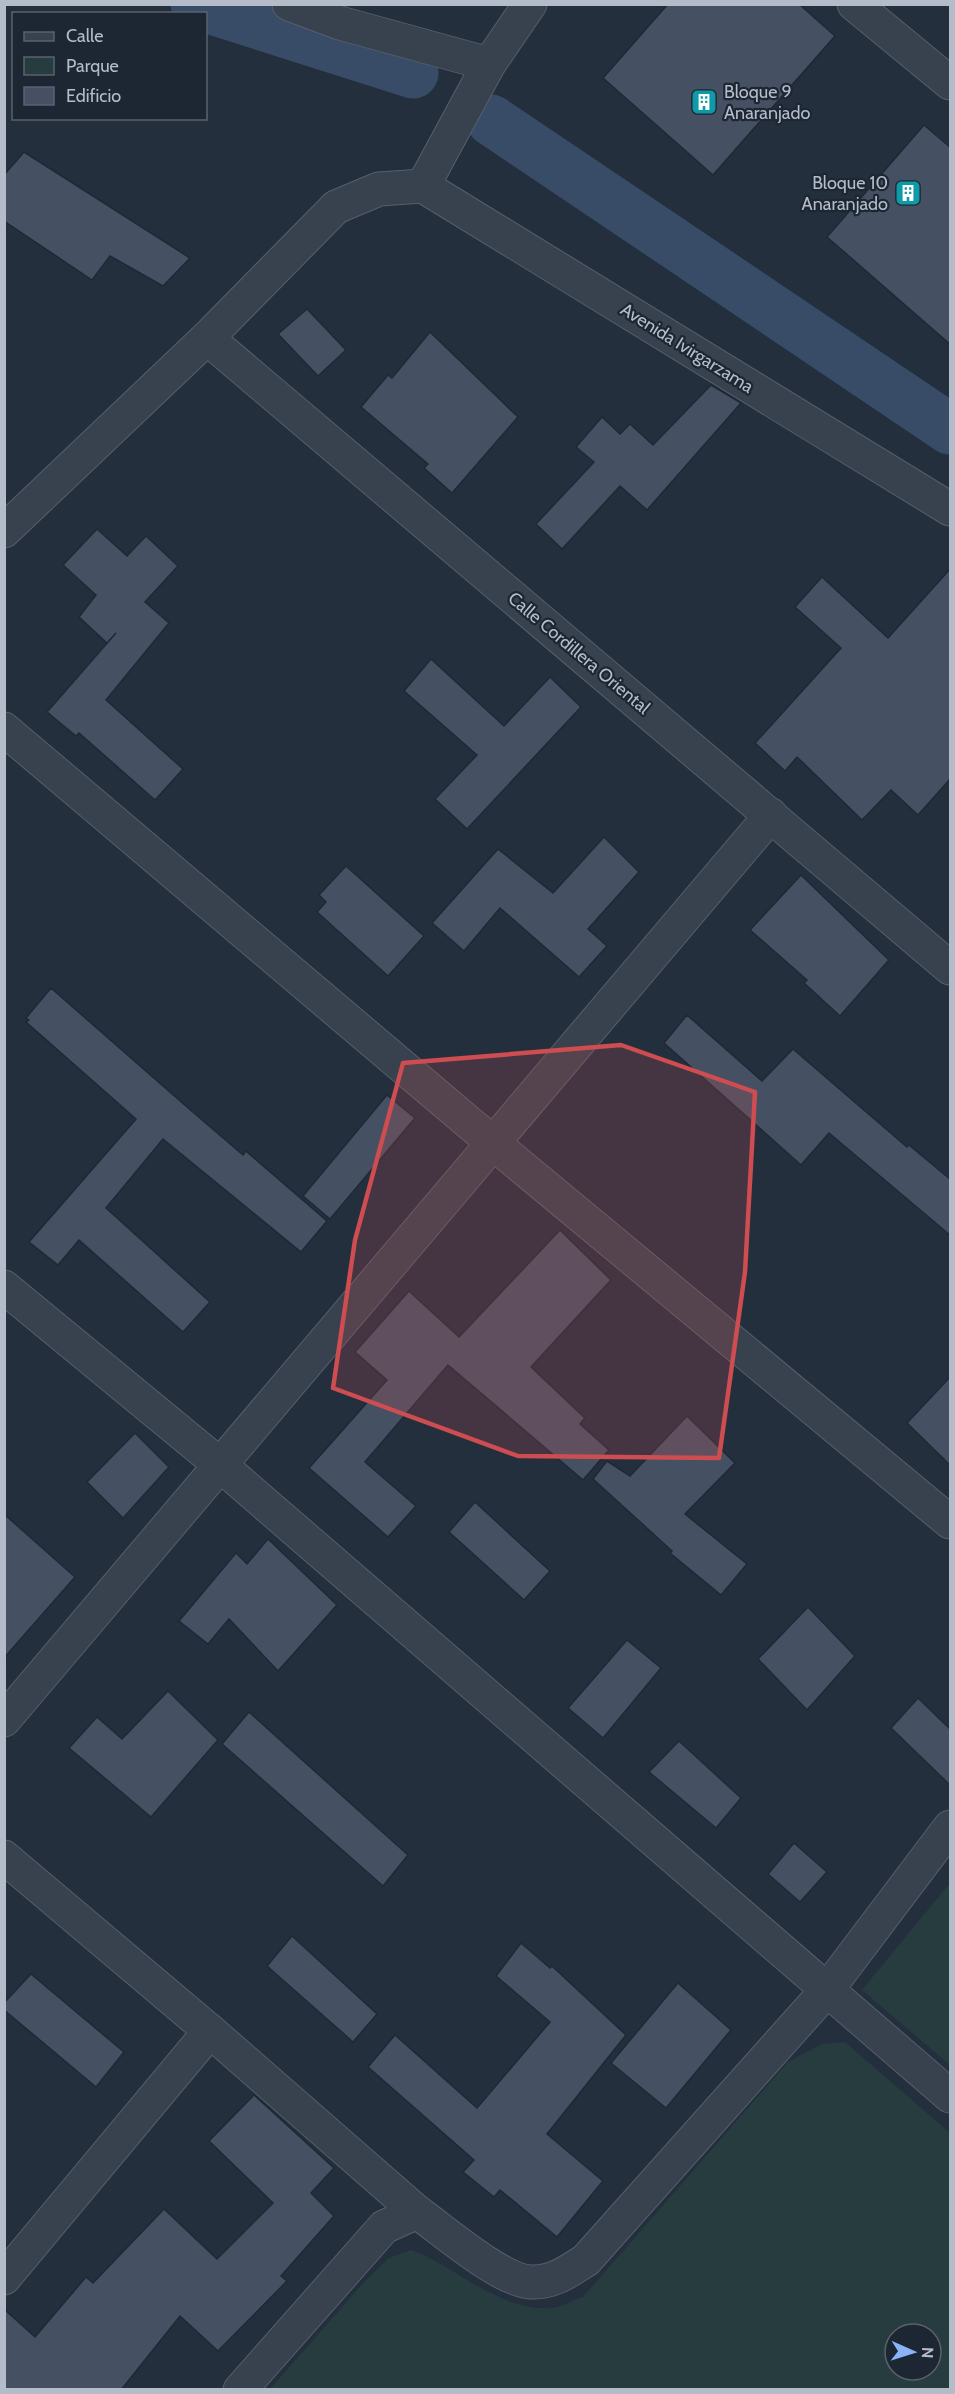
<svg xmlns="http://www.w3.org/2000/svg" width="955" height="2394" font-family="Cabin,sans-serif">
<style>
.green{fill:#263c3f;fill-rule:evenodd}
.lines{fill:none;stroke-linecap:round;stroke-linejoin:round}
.canal{stroke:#394c67;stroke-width:51}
.building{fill:#455162;stroke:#1f2835;stroke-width:1.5}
.street-casing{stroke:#565f6c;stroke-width:35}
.street{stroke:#38414e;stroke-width:33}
.marked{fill:#ce4d50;fill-opacity:0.2;stroke:#ce4d50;stroke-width:4.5;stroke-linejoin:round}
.labels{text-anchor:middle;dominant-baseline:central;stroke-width:4.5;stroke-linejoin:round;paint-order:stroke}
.poi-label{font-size:18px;fill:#b4bcc9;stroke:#1d2633;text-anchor:start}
.street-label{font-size:18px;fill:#b4bcc9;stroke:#1d2633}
</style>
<rect width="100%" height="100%" fill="#242f3e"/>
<g class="green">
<polygon points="950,1883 950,2065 862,1990"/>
<path d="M845,2042L950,2133V2389H270L365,2281L389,2258L411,2250C458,2267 499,2312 552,2308C562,2307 573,2300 583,2297L788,2062L822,2044ZM895,2334H931V2370H895Z"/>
</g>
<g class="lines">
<g class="canal">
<polyline points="196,4 413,73"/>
<polyline points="491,120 950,429"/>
</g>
</g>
<g class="building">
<polygon points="668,4 799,4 835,36 713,175 603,78"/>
<polygon points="924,125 951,148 951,345 827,237"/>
<polygon points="24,152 190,258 163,286 110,256 92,280 4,221 4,175"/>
<polygon points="307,309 346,350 318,376 278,334"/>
<polygon points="430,332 518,417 452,493 424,468 428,464 361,407 388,375 392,378"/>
<polygon points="711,385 741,403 647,510 620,486 562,549 536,524 594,462 576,447 602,417 620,434 630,424 653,445"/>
<polygon points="97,529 127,556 146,536 178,566 145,602 169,623 106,700 183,769 155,800 79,733 76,736 47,712 116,633 107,643 79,617 96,595 63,565"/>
<polygon points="951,568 951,778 918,815 891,790 862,820 797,757 785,771 755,743 841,648 795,607 822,577 888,638"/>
<polygon points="431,659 504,726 550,677 581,707 467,829 435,799 477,755 404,691"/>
<polygon points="604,837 639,872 588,929 607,946 579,977 500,908 464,951 432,923 498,849 553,893"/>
<polygon points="346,866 424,936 388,976 317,912 326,902 319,895"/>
<polygon points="801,875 889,960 840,1016 804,983 807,980 750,930"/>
<polygon points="51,988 187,1107 243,1155 246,1151 327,1221 301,1252 163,1139 106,1208 210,1302 183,1332 79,1240 58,1265 29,1242 136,1119 26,1022 29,1020 26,1018"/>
<polygon points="687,1015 762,1081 793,1049 907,1147 909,1145 951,1180 951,1236 829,1133 801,1165 664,1043"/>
<polygon points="387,1095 415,1118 330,1219 303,1196"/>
<polygon points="560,1230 611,1280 531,1367 585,1418 580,1424 609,1450 583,1480 448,1365 365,1462 416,1506 388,1537 309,1468 387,1380 355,1352 409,1291 459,1337"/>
<polygon points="951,1376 951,1466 907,1423"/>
<polygon points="687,1416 735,1463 685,1514 747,1564 721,1595 670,1553 672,1551 593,1479 607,1461 630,1476"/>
<polygon points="135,1433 169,1467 123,1518 87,1482"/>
<polygon points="475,1502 550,1571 524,1600 449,1532"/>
<polygon points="4,1514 75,1577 4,1658"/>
<polygon points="268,1539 337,1605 278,1671 229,1619 208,1644 179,1621 236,1553 247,1564"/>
<polygon points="808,1607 855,1656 807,1710 758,1659"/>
<polygon points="627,1640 661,1668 603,1738 568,1708"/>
<polygon points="168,1691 218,1740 151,1817 69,1748 97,1717 122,1739"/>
<polygon points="918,1698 951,1730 951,1786 891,1728"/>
<polygon points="249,1712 408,1855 383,1886 222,1744"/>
<polygon points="679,1741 741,1798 716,1828 649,1772"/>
<polygon points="794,1843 827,1872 800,1902 768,1874"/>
<polygon points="292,1936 377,2014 353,2042 267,1966"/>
<polygon points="521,1943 550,1968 552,1966 626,2035 547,2134 603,2181 557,2237 500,2190 494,2197 463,2172 474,2160 368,2067 395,2035 477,2108 550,2022 496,1976"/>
<polygon points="31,1974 124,2052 96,2087 4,2010 4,2003"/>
<polygon points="678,1983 731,2030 666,2108 611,2063"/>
<polygon points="254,2095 334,2168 311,2193 334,2216 281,2276 287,2281 218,2351 180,2316 121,2390 4,2390 4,2309 35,2337 86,2277 93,2283 164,2209 217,2259 273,2203 209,2141"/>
</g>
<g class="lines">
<g class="street-casing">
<g id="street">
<polyline points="289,4 340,23 489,64"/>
<polyline points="854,4 950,83"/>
<polyline points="423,186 950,509"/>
<polyline points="423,186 489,64 530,4"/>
<polyline points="207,338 950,968"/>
<polyline points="4,531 207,338 336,207 379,189 423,186"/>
<polyline points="4,729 493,1143 950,1522"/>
<polyline points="4,1287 219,1464 950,2096"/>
<polyline points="4,1720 771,815"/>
<polyline points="4,1857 210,2031 417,2212"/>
<polyline points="4,2278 210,2031"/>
<path d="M240,2390L384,2227L417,2212C443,2230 501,2281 531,2282C553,2283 569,2271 586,2260L827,1990L950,1827"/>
</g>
</g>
<use href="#street" class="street"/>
</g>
<path class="marked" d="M621,1045L755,1092L745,1272L719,1458L518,1456L333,1388L355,1240L403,1063Z"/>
<defs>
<g id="building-square" transform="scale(1.35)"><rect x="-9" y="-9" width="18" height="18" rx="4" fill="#0f9aa8" stroke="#1d2633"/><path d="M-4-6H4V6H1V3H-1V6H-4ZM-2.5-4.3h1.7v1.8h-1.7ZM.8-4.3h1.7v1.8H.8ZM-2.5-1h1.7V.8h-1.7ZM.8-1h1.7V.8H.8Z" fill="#fff"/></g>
</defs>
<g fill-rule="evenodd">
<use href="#building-square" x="704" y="102"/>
<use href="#building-square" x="908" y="193"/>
</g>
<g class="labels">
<g class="poi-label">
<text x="724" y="92">Bloque 9<tspan x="724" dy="21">Anaranjado</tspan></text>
<text x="888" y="183" text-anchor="end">Bloque 10<tspan x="888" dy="21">Anaranjado</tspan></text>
</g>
<g class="street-label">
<text transform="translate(687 348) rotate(32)">Avenida Ivirgarzama</text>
<text transform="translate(579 653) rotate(40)">Calle Cordillera Oriental</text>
</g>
</g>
<rect width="955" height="2394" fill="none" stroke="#b4bcc9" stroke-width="12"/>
<rect x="12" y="12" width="195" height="108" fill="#1d2633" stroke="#59626f" stroke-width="1.5"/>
<rect x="24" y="32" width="30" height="9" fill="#38414e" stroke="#59626f" stroke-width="1.5"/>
<text x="66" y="42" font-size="18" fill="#b4bcc9">Calle</text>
<rect x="24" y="57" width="30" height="18" fill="#263c3f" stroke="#59626f" stroke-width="1.5"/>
<text x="66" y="72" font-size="18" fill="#b4bcc9">Parque</text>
<rect x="24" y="87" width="30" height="18" fill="#455162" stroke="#59626f" stroke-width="1.5"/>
<text x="66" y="102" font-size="18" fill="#b4bcc9">Edificio</text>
<g transform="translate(913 2352) rotate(93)"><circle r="28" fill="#1d2633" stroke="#59626f" stroke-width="1.5"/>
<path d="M0-4.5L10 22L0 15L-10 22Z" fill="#8ab4f8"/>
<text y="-9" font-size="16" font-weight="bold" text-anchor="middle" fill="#b4bcc9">N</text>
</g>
</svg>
